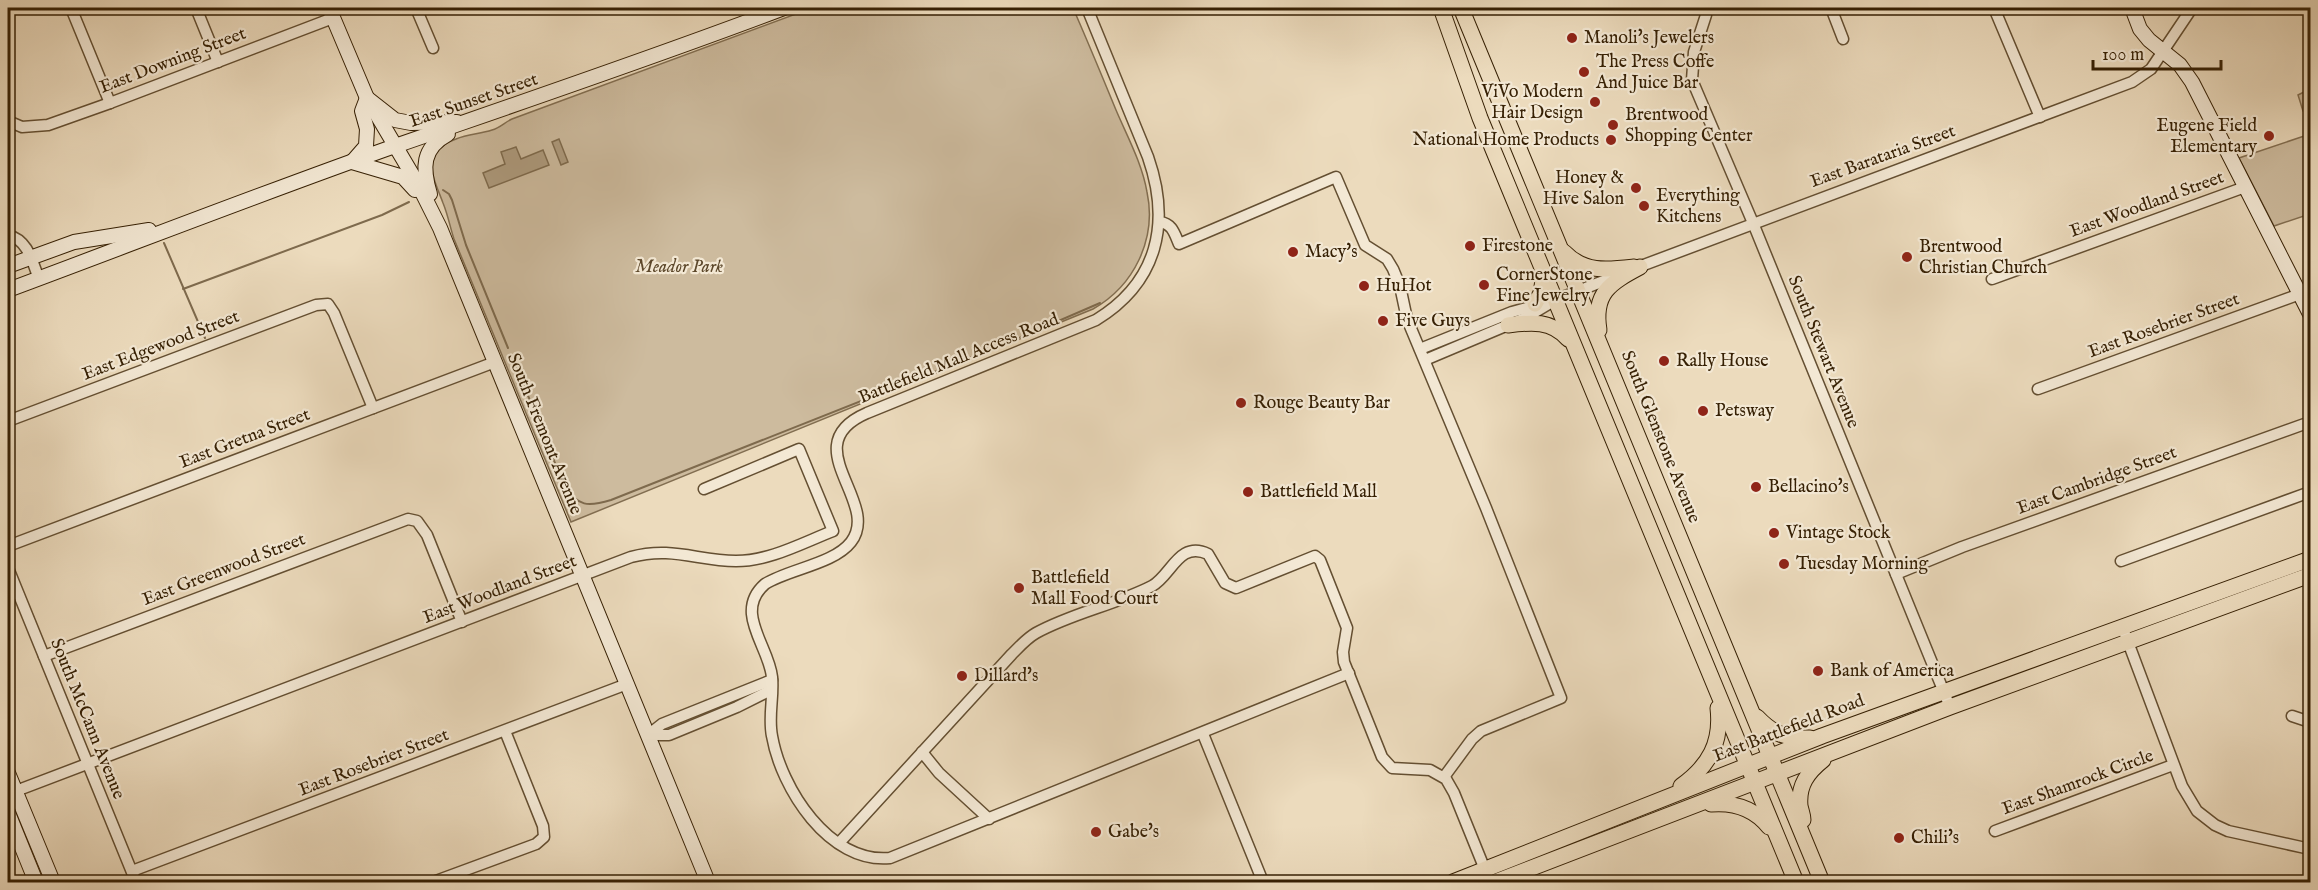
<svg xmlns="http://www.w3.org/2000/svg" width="2318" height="890" font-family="'IM FELL English',serif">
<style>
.green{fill:#cdbb9e;stroke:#826e51;stroke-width:1.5}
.water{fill:#ae9b7e;stroke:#7e6a4d;stroke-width:1.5}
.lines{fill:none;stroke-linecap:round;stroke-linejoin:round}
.stream{stroke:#7e6a4d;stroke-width:2}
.street-casing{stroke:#644f32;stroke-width:13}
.secondary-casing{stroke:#362004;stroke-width:16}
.primary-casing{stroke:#362004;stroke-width:17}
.street{stroke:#f3e8d4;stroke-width:10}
.secondary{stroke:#f3e8d4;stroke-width:14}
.primary{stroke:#ecdbbd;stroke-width:15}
.poi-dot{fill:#8f2418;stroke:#f3e8d4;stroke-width:2}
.labels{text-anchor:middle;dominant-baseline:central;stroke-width:4.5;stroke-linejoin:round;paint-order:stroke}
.poi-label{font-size:18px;fill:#362004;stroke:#f3e8d4;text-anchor:start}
.street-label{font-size:18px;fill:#362004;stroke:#f3e8d4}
.park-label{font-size:18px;font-style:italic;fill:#5c472a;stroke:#f3e8d4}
</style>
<rect width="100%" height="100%" fill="#ecdbbd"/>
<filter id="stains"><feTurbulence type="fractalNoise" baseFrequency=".00333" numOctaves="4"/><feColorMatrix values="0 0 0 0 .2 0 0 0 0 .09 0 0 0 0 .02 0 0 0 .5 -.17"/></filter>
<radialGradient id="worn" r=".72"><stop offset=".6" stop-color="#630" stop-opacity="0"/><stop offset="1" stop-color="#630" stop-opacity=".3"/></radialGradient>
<g class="green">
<path d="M812,8H1073C1088,42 1102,76 1116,110C1127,136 1142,163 1147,192C1157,239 1134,286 1093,309L571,522L454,239C450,227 448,215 443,203C433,176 419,153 456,139C468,134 480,134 492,130C500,128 505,122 512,119Z"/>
<polygon points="2310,68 2310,115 2303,111 2298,95 2310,89 2304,71"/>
<polygon points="2310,134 2310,214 2274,226 2239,158"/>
</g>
<g class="water">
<polygon points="559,139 568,162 561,165 552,142"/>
<polygon points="516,147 521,159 543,150 549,165 489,188 483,173 505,164 501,152"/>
</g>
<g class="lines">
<g class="stream">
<polyline points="443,190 449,194 452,200 466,245 508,348"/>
<polyline points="164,243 205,338"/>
<polyline points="183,289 382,215 409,202"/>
<polyline points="515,363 559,473"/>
<path d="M564,485C578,507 588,507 611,500L1005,344L1100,303"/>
</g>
<g class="street-casing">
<g id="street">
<polyline points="71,8 110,103"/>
<polyline points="196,8 218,62"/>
<polyline points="416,8 433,48"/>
<path d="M1087,8L1148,157C1171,223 1158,282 1096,320L867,413C793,445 882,502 851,542C834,564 789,569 765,584C733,612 769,646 772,677C774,697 768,716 772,736C781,788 829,864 890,858L1349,673"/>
<polyline points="1705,8 1706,15 1694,52 1692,80 1753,223 1950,707"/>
<polyline points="1831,8 1843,39"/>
<polyline points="1994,8 2040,117"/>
<polyline points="8,121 22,127 48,125 110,103 333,18"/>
<path d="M1160,222C1172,224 1174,232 1179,244L1336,177L1365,245L1387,259L1393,269L1400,286L1407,319L1486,508L1561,698L1481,731L1472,739L1444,777"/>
<path d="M8,235C28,240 32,261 39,279"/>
<polyline points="1633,269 2132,82 2151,69 2192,8"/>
<polyline points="1992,279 2245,187"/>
<polyline points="1420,349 1512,312 1555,300 1619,275"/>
<polyline points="1425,360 1527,317 1552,302"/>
<polyline points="2038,389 2300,294"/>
<polyline points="8,421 316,305 328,304 334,313 373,408"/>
<polyline points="8,546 495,362"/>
<polyline points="2121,561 2310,492"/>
<polyline points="8,568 136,882"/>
<polyline points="1896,574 1962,547 2310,422"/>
<polyline points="2122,626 2182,786 2197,811 2215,825 2228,831 2310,849"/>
<polyline points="44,656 408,519 417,521 427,535 462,622"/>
<polyline points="2292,716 2310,722"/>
<polyline points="1203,734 1263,882"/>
<polyline points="648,735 662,724 772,680"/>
<polyline points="648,735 669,735 737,707 771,690"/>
<polyline points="922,752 939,773 989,819"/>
<path d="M8,794L631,557C672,546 698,561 736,561C770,561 802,543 833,531L799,449L704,489"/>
<polyline points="1995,831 2173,765"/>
<path d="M839,843L1012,654C1019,647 1027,638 1036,633C1072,613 1115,605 1152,586C1171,576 1179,540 1208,554L1225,583L1236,588L1315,556L1320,560L1347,628L1343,652L1344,662L1382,757L1392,768L1430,770L1446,779L1454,793L1490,882"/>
<polyline points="132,871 627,684"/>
<polyline points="433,882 536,844 544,837 543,826 505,731"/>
</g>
</g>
<g class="secondary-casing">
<g id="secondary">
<polyline points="329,8 367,98 419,186 440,228 708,882"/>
<polyline points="2132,8 2140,29 2149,40 2180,65 2192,82 2310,314"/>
<polyline points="415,190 403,177 352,162 366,146 367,129 362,111 367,98 395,120 411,123 457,122"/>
<path d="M430,194C422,168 422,148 448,134"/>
<polyline points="8,266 74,242 149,230"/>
<path d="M8,290C137,242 265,192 395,146C525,101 655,57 784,8"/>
<polyline points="8,773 53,882"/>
<polyline points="8,813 36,882"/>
</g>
</g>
<g class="primary-casing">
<g id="primary">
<polyline points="1441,8 1480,118 1796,882"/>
<polyline points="1461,8 1822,882"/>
<path d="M1564,252C1584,273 1607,270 1634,267"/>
<polyline points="1535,304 1541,293 1544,274"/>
<path d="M1508,325C1531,322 1552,320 1568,339"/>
<path d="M1599,330C1593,293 1610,283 1640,267"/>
<path d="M1757,717C1773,734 1786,739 1810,738"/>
<path d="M1681,786C1709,766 1722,743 1718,708"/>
<path d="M1711,804C1734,802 1754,808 1769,827"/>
<path d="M1803,820C1803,815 1801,811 1800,806C1798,785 1808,772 1823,760"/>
<polyline points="1453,882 1822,736 2310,559"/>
<polyline points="1495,882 1950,707 2310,575"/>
</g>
</g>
<use href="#street" class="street"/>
<use href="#secondary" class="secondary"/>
<use href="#primary" class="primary"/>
</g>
<g class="poi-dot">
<circle cx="1572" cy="38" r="6"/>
<circle cx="1584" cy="72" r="6"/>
<circle cx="1595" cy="102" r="6"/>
<circle cx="1613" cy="125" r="6"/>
<circle cx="2269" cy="136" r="6"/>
<circle cx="1611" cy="140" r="6"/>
<circle cx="1636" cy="188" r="6"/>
<circle cx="1644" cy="206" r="6"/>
<circle cx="1470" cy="246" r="6"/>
<circle cx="1293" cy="252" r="6"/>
<circle cx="1907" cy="257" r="6"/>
<circle cx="1484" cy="285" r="6"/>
<circle cx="1364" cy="286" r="6"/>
<circle cx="1383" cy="321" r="6"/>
<circle cx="1664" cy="361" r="6"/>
<circle cx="1241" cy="403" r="6"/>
<circle cx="1703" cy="411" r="6"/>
<circle cx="1756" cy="487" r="6"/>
<circle cx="1248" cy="492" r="6"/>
<circle cx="1774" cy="533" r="6"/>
<circle cx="1784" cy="564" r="6"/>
<circle cx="1019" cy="588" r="6"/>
<circle cx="1818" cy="671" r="6"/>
<circle cx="962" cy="676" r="6"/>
<circle cx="1096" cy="832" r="6"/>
<circle cx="1899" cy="838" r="6"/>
</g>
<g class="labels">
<g class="poi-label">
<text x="1584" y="38">Manoli's Jewelers</text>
<text x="1596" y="62">The Press Coffe<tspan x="1596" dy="21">And Juice Bar</tspan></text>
<text x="1583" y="92" text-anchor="end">ViVo Modern<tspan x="1583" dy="21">Hair Design</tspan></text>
<text x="1625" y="115">Brentwood<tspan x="1625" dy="21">Shopping Center</tspan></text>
<text x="2257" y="126" text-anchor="end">Eugene Field<tspan x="2257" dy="21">Elementary</tspan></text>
<text x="1599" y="140" text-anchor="end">National Home Products</text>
<text x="1624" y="178" text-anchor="end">Honey &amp;<tspan x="1624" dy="21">Hive Salon</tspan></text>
<text x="1656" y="196">Everything<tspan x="1656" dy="21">Kitchens</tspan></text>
<text x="1482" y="246">Firestone</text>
<text x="1919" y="247">Brentwood<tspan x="1919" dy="21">Christian Church</tspan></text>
<text x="1305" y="252">Macy's</text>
<text x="1496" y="275">CornerStone<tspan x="1496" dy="21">Fine Jewelry</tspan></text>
<text x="1376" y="286">HuHot</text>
<text x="1395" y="321">Five Guys</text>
<text x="1676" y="361">Rally House</text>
<text x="1253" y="403">Rouge Beauty Bar</text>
<text x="1715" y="411">Petsway</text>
<text x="1768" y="487">Bellacino's</text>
<text x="1260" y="492">Battlefield Mall</text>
<text x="1786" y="533">Vintage Stock</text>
<text x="1796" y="564">Tuesday Morning</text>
<text x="1031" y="578">Battlefield<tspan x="1031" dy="21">Mall Food Court</tspan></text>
<text x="1830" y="671">Bank of America</text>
<text x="974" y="676">Dillard's</text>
<text x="1108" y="832">Gabe's</text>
<text x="1911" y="838">Chili's</text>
</g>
<g class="street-label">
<text transform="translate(173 61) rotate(-21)">East Downing Street</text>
<text transform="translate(474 101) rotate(-19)">East Sunset Street</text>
<text transform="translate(1883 157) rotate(-20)">East Barataria Street</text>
<text transform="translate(2147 205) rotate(-20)">East Woodland Street</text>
<text transform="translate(2164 326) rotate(-20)">East Rosebrier Street</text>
<text transform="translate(161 346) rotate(-21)">East Edgewood Street</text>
<text transform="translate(1823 352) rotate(68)">South Stewart Avenue</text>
<text transform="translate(959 359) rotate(-22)">Battlefield Mall Access Road</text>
<text transform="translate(544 434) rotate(68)">South Fremont Avenue</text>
<text transform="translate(1660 437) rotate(68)">South Glenstone Avenue</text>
<text transform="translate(245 439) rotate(-21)">East Gretna Street</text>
<text transform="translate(2097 481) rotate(-20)">East Cambridge Street</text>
<text transform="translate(224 570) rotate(-21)">East Greenwood Street</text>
<text transform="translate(500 590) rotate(-21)">East Woodland Street</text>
<text transform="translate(87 719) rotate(68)">South McCann Avenue</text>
<text transform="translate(1789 729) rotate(-21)">East Battlefield Road</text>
<text transform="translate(374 763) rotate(-21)">East Rosebrier Street</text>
<text transform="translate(2078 783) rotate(-20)">East Shamrock Circle</text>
</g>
<g class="park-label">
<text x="679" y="267">Meador Park</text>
</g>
</g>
<rect width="2318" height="890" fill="none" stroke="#ecdbbd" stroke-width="30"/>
<rect x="9" y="9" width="2300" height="872" fill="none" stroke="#362004" stroke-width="3"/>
<rect x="15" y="15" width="2288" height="860" fill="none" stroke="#362004" stroke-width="1.5"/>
<path d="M2093 60v9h128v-9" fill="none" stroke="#362004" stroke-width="3"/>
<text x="2102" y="60" font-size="18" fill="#362004" stroke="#f3e8d4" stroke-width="4.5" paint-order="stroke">100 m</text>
<rect width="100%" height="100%" filter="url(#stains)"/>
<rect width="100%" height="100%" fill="url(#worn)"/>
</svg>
